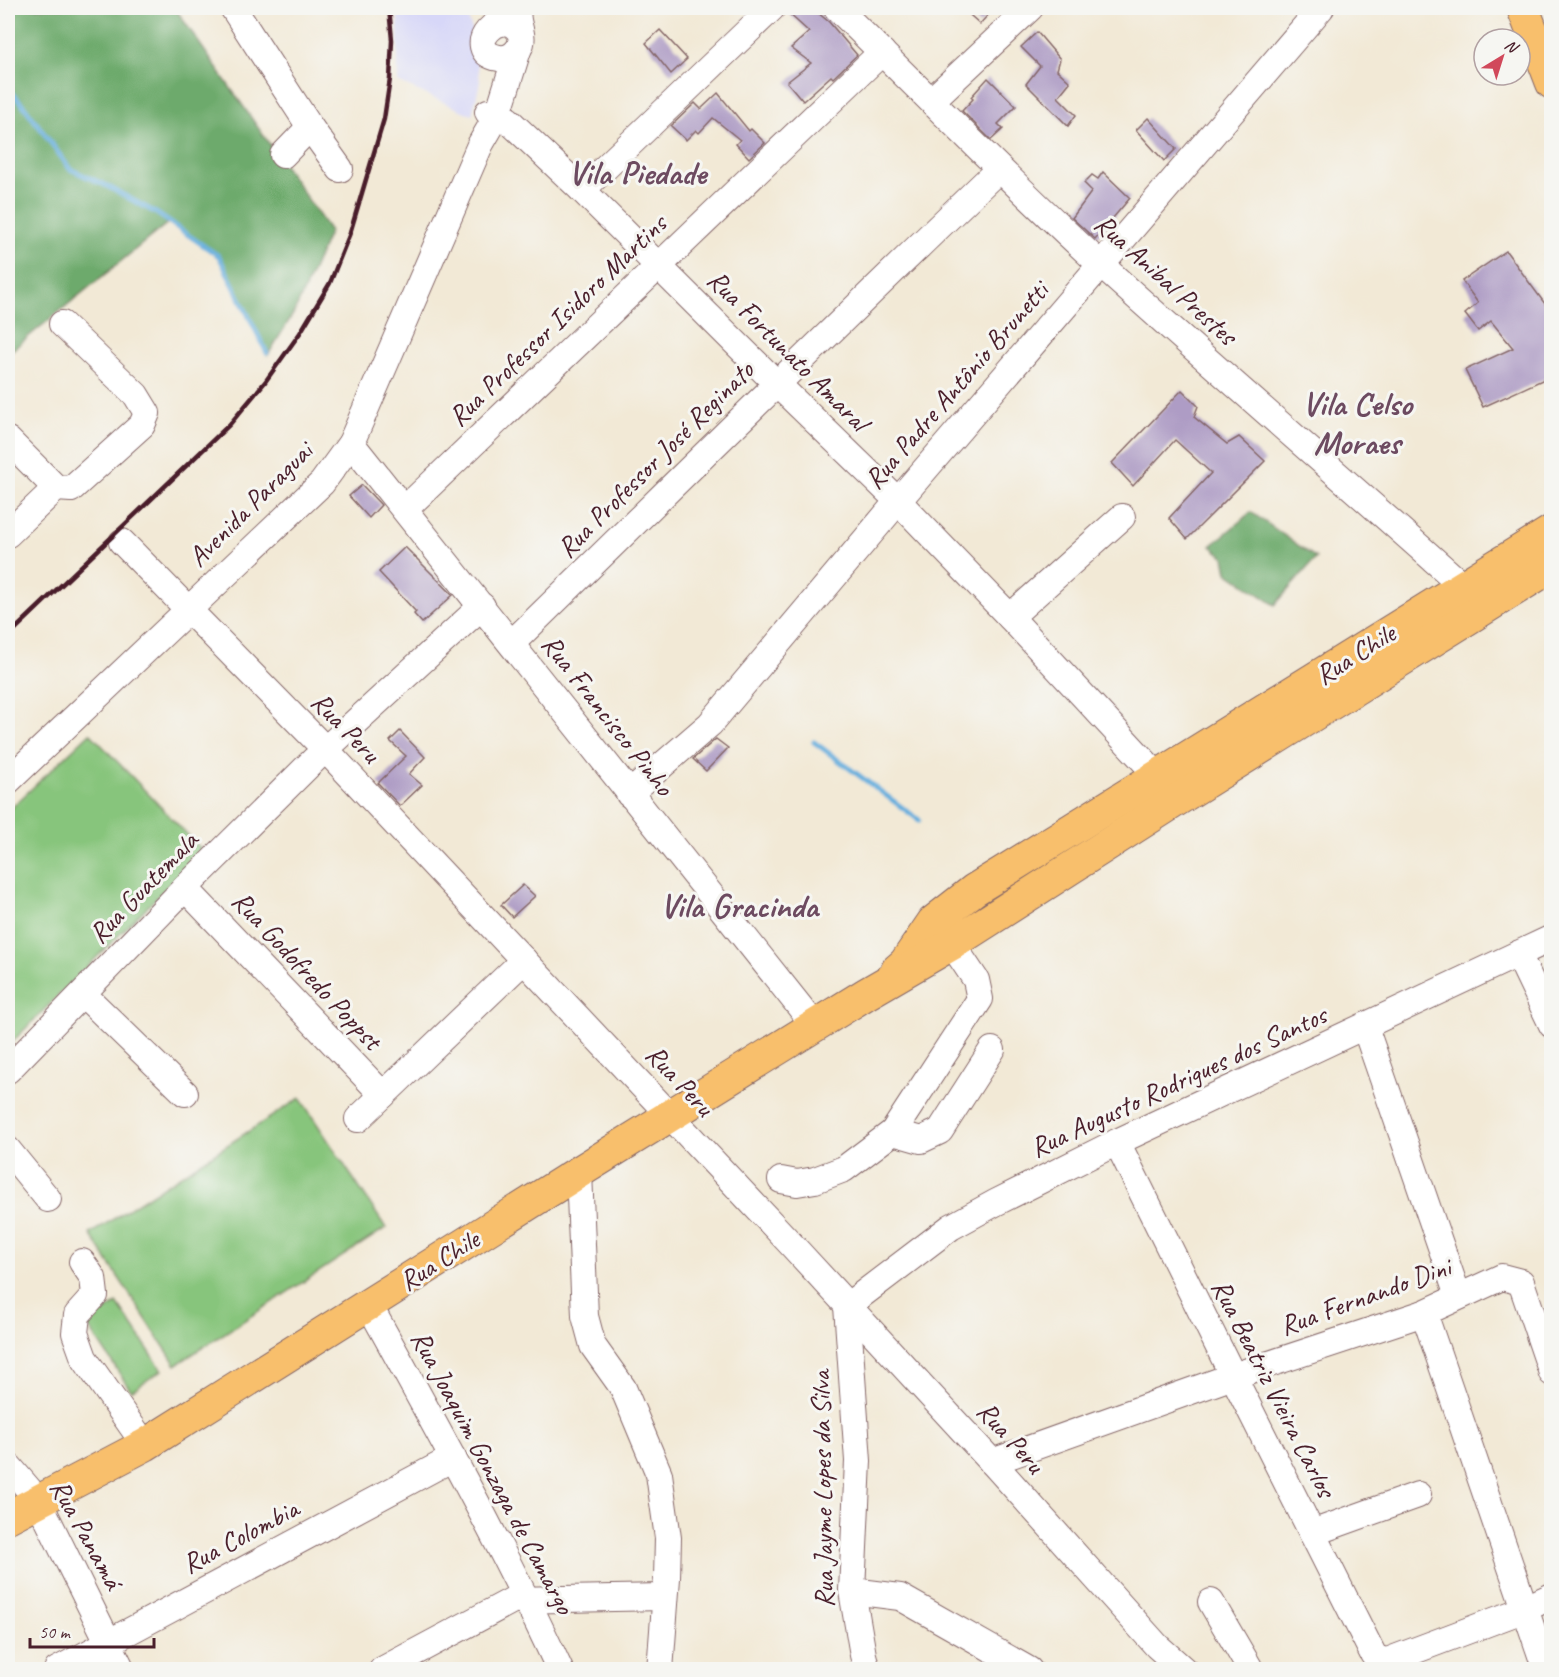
<svg xmlns="http://www.w3.org/2000/svg" width="1559" height="1677" font-family="Caveat,sans-serif">
<style>
.built{fill:#d7d7f8}
.green{fill:#87c57c;stroke:#687254;stroke-width:1.5}
.forest{fill:#6daa6c;stroke:#5c644c;stroke-width:1.5}
.lines{fill:none;stroke-linecap:round;stroke-linejoin:round}
.stream{stroke:#65aedd;stroke-width:5}
.building{fill:#ae9cc5}
.minor-casing{stroke:#856667;stroke-width:28}
.major-casing{stroke:#856667;stroke-width:34}
.minor{stroke:#fff;stroke-width:26}
.major{stroke:#f8bf6c;stroke-width:32}
.rail{stroke:#4a1f2b;stroke-width:4.5}
.labels{text-anchor:middle;dominant-baseline:central;stroke-width:6;stroke-linejoin:round;paint-order:stroke}
.street-label{font-size:28px;fill:#4a1f2b;stroke:#f6f6f2}
.district-label{font-size:34px;font-weight:bold;fill:#6d4b61;stroke:#f6f6f2}
</style>
<rect width="100%" height="100%" fill="#f6f6f2"/>
<filter id="ink" filterUnits="userSpaceOnUse"><feTurbulence type="fractalNoise" baseFrequency=".0167" numOctaves="2"/><feDisplacementMap in="SourceGraphic" scale="12" xChannelSelector="R" yChannelSelector="G"/><feConvolveMatrix kernelMatrix="1 2 1 2 8 2 1 2 1" color-interpolation-filters="sRGB"/></filter>
<filter id="wash" filterUnits="userSpaceOnUse"><feTurbulence type="fractalNoise" baseFrequency=".008" numOctaves="4" result="noise"/><feDisplacementMap in="SourceGraphic" scale="24" xChannelSelector="R" yChannelSelector="G"/><feGaussianBlur stdDeviation="1.35" result="paint"/><feColorMatrix in="noise" values="0 0 0 0 0 0 0 0 0 0 0 0 0 0 0 0 0 1.4 0 .05"/><feComposite in="paint" operator="in"/></filter>
<g filter="url(#wash)">
<rect width="100%" height="100%" fill="#f2e9d6"/>
<polygon class="built" points="398,8 465,8 474,36 480,82 472,115 398,82"/>
<g class="green">
<polygon points="90,733 203,851 8,1046 8,811"/>
<polygon points="300,1098 386,1228 176,1365 90,1234"/>
<polygon points="117,1303 162,1370 131,1391 86,1323"/>
</g>
<g class="forest">
<polygon points="8,8 175,8 330,231 295,311 268,355 219,256 169,222 11,351 8,347"/>
<polygon points="1251,512 1316,558 1275,605 1227,572 1224,557 1211,546"/>
</g>
<g class="lines">
<g class="stream">
<polyline points="8,88 24,106 70,169 105,185 156,213 219,256 267,353"/>
<polyline points="814,742 919,820"/>
</g>
</g>
<g id="blocks">
<g class="building">
<polygon points="787,8 812,8 829,22 857,55 833,78 831,76 803,101 787,82 811,63 791,48 809,32 786,11"/>
<polygon points="962,8 994,8 980,24"/>
<polygon points="660,30 687,59 671,74 646,43"/>
<polygon points="1037,32 1060,59 1057,70 1070,82 1058,97 1076,115 1068,126 1026,84 1040,66 1021,47"/>
<polygon points="988,78 1016,106 998,124 1003,129 991,140 962,111 973,99 971,97"/>
<polygon points="718,93 749,131 751,129 765,143 749,158 736,144 740,140 713,118 699,133 696,130 686,140 671,126 695,103 701,109"/>
<polygon points="1148,118 1176,149 1164,161 1136,130"/>
<polygon points="1103,172 1130,198 1095,239 1072,218 1092,191 1084,183 1092,175 1098,179"/>
<polygon points="1506,251 1551,312 1551,376 1483,407 1465,370 1513,348 1491,321 1478,331 1465,314 1478,303 1462,281"/>
<polygon points="1182,390 1198,406 1194,417 1227,444 1239,437 1265,461 1187,539 1169,518 1211,473 1175,440 1133,486 1112,463"/>
<polygon points="362,485 381,505 369,518 349,496"/>
<polygon points="405,547 453,595 422,623 414,614 416,612 379,572"/>
<polygon points="400,731 425,757 409,774 422,785 400,806 378,783 406,756 390,741"/>
<polygon points="716,739 728,748 706,771 693,759"/>
<polygon points="523,885 535,896 512,917 501,905"/>
</g>
</g>
</g>
<g filter="url(#ink)">
<use href="#blocks" fill-opacity="0" stroke="#856667" stroke-width="1.5"/>
<g class="lines">
<g class="minor-casing">
<g id="minor">
<polyline points="233,8 310,127 340,169"/>
<path d="M519,8C513,21 527,35 519,48C515,55 507,59 499,58C459,51 503,0 521,34"/>
<path d="M837,8C924,93 1009,181 1100,264C1220,373 1343,478 1463,586"/>
<polyline points="932,100 1030,8"/>
<polyline points="488,112 498,114 508,120 582,190 776,383 898,501 1010,617 1158,776 1168,789"/>
<polyline points="283,155 310,127"/>
<polyline points="582,190 772,8"/>
<polyline points="8,440 56,488 71,489 142,425 147,413 136,395 62,324"/>
<polyline points="351,443 816,1027"/>
<polyline points="405,509 882,52"/>
<polyline points="8,534 56,488"/>
<polyline points="122,542 326,750 789,1242 992,1462 1157,1646 1184,1670"/>
<polyline points="1010,617 1122,517"/>
<path d="M512,643C674,485 835,326 999,169"/>
<polyline points="8,781 322,483 351,443 480,145 498,114 518,50"/>
<polyline points="629,794 710,724 898,501 1321,8"/>
<polyline points="185,888 383,1095"/>
<polyline points="1518,954 1552,1025"/>
<polyline points="83,994 185,1093"/>
<polyline points="1365,1027 1458,1296"/>
<polyline points="8,1070 185,888 315,759 482,606"/>
<polyline points="358,1119 524,960"/>
<polyline points="893,1132 921,1140 940,1131 992,1050"/>
<polyline points="1117,1142 1233,1376 1373,1654 1386,1670"/>
<polyline points="8,1150 48,1199"/>
<polyline points="579,1172 585,1316 593,1346 623,1388 659,1474 668,1538 667,1578 660,1670"/>
<polyline points="781,1180 797,1183 815,1180 844,1169 893,1132 980,999 976,980 952,944"/>
<polyline points="82,1262 93,1278 95,1295 77,1315 75,1333 84,1358 145,1445"/>
<path d="M369,1305C435,1425 502,1545 560,1670"/>
<polyline points="1424,1313 1546,1670"/>
<polyline points="992,1462 1233,1376 1424,1313 1502,1277 1521,1282 1552,1373"/>
<polyline points="8,1465 38,1500 122,1670"/>
<polyline points="1312,1533 1418,1495"/>
<polyline points="852,1591 900,1597 1029,1670"/>
<polyline points="1211,1602 1249,1667 1246,1670"/>
<polyline points="1379,1659 1387,1661 1520,1611 1552,1596"/>
<polyline points="57,1670 453,1458"/>
<polyline points="382,1670 513,1600 664,1597"/>
<polyline points="867,1670 863,1655 852,1591 858,1461 847,1306 951,1227 995,1203 1117,1142 1552,938"/>
</g>
</g>
<g class="major-casing">
<g id="major">
<polyline points="1523,8 1552,83"/>
<polyline points="897,970 905,963 933,922 974,890 1552,531"/>
<polyline points="8,1517 145,1445 579,1172 866,994 952,944 1177,800 1552,566"/>
</g>
</g>
<use href="#minor" class="minor"/>
<use href="#major" class="major"/>
<polyline class="rail" points="8,636 230,424 265,382 300,333 330,283 350,233 384,119 390,79 392,40 389,8"/>
</g>
</g>
<g class="labels">
<g class="street-label">
<text transform="translate(1166 279) rotate(42)">Rua Anibal Prestes</text>
<text transform="translate(557 320) rotate(-44)">Rua Professor Isidoro Martins</text>
<text transform="translate(788 350) rotate(45)">Rua Fortunato Amaral</text>
<text transform="translate(956 385) rotate(-49)">Rua Padre Antônio Brunetti</text>
<text transform="translate(655 459) rotate(-45)">Rua Professor José Reginato</text>
<text transform="translate(250 504) rotate(-45)">Avenida Paraguai</text>
<text transform="translate(1355 654) rotate(-32)">Rua Chile</text>
<text transform="translate(608 715) rotate(52)">Rua Francisco Pinho</text>
<text transform="translate(346 727) rotate(46)">Rua Peru</text>
<text transform="translate(143 887) rotate(-46)">Rua Guatemala</text>
<text transform="translate(307 970) rotate(47)">Rua Godofredo Poppst</text>
<text transform="translate(680 1080) rotate(47)">Rua Peru</text>
<text transform="translate(1178 1081) rotate(-25)">Rua Augusto Rodrigues dos Santos</text>
<text transform="translate(439 1260) rotate(-32)">Rua Chile</text>
<text transform="translate(1365 1296) rotate(-20)">Rua Fernando Dini</text>
<text transform="translate(1274 1388) rotate(63)">Rua Beatriz Vieira Carlos</text>
<text transform="translate(1011 1437) rotate(48)">Rua Peru</text>
<text transform="translate(493 1472) rotate(62)">Rua Joaquim Gonzaga de Camargo</text>
<text transform="translate(822 1489) rotate(-91)">Rua Jayme Lopes da Silva</text>
<text transform="translate(87 1534) rotate(61)">Rua Panamá</text>
<text transform="translate(240 1536) rotate(-28)">Rua Colombia</text>
</g>
<g class="district-label">
<text x="637" y="172">Vila Piedade</text>
<text x="1357" y="403">Vila Celso<tspan x="1357" dy="39">Moraes</tspan></text>
<text x="739" y="905">Vila Gracinda</text>
</g>
</g>
<rect width="1559" height="1677" fill="none" stroke="#f6f6f2" stroke-width="30"/>
<g transform="translate(1502 57) rotate(38)"><circle r="28" fill="#f6f6f2" stroke="#b1a0a2" stroke-width="1.5"/>
<path d="M0-4.5L10 22L0 15L-10 22Z" fill="#d1495b"/>
<text y="-9" font-size="16" font-weight="bold" text-anchor="middle" fill="#4a1f2b">N</text>
</g>
<path d="M30 1638v9h124v-9" fill="none" stroke="#4a1f2b" stroke-width="3"/>
<text x="39" y="1638" font-size="18" fill="#4a1f2b" stroke="#f6f6f2" stroke-width="4.5" paint-order="stroke">50 m</text>
</svg>
